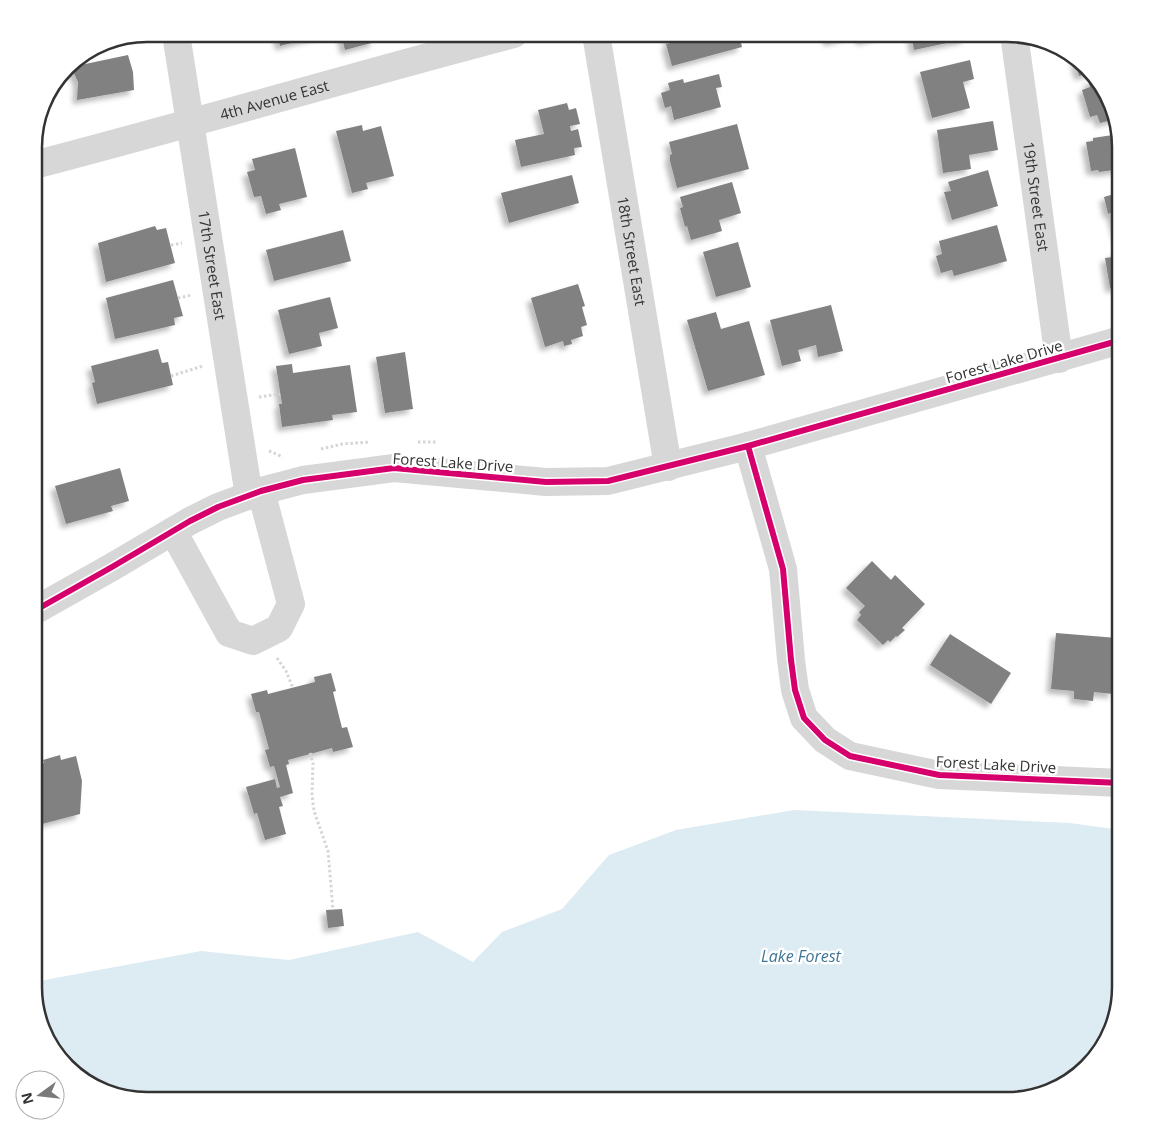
<svg xmlns="http://www.w3.org/2000/svg" width="1155" height="1135" font-family="'Open Sans',sans-serif">
<style>
.water{fill:#ddebf3}
.building{fill:#818181;filter:url(#shadow)}
.lines{fill:none;stroke-linecap:round;stroke-linejoin:round}
.path{stroke:#d6d6d6;stroke-width:3;stroke-dasharray:2.5 2.5;stroke-linecap:butt}
.minor{stroke:#d7d7d7;stroke-width:28}
.cycleway-casing{stroke:#fff;stroke-width:9}
.cycleway{stroke:#d6006c;stroke-width:6}
.labels{text-anchor:middle;dominant-baseline:central;stroke-width:5;stroke-linejoin:round;paint-order:stroke}
.street-label{font-size:15px;fill:#333;stroke:#fff}
.water-label{font-size:16px;font-style:italic;fill:#3f7597;stroke:#fff}
.rim{fill:none;stroke:#333;stroke-width:2.5}
</style>
<defs>
<filter id="shadow"><feDropShadow dx="-4.5" dy="4.5" stdDeviation="2.5" flood-color="#0004"/></filter>
</defs>
<rect width="100%" height="100%" fill="#fff"/>
<polygon class="water" points="794,810 1070,823 1121,830 1121,987 1112,1031 1083,1073 1051,1093 1008,1101 148,1101 104,1092 62,1063 42,1031 34,982 201,951 289,960 418,932 473,962 502,932 562,909 609,855 676,830"/>
<g class="building">
<polygon points="277,34 326,34 280,46"/>
<polygon points="341,34 373,34 375,42 345,50"/>
<polygon points="667,34 739,34 742,47 672,66 666,44 670,43"/>
<polygon points="826,34 855,34 829,42"/>
<polygon points="859,34 879,34 879,36 861,41"/>
<polygon points="911,34 965,34 966,39 914,50"/>
<polygon points="128,55 133,72 134,90 77,100 78,82 71,67"/>
<polygon points="1074,58 1093,72 1079,76"/>
<polygon points="970,60 974,79 963,82 970,108 932,118 920,72"/>
<polygon points="719,74 722,87 716,88 721,107 674,120 671,106 665,108 661,93 670,90 668,83 683,79 684,83"/>
<polygon points="1097,79 1113,104 1116,119 1100,123 1097,115 1090,117 1082,90 1090,87 1088,81"/>
<polygon points="567,103 569,110 576,108 580,124 570,126 571,131 578,129 582,147 574,148 575,155 521,167 515,140 544,134 538,110"/>
<polygon points="993,121 998,150 969,155 971,169 943,173 937,130"/>
<polygon points="737,124 749,169 677,188 670,161 670,155 672,154 669,142"/>
<polygon points="362,125 363,131 381,126 394,176 366,183 368,189 352,193 336,131"/>
<polygon points="1119,134 1121,147 1121,169 1099,172 1098,170 1091,171 1086,142 1093,141 1093,138"/>
<polygon points="295,148 307,197 279,204 281,210 266,214 261,196 254,197 247,172 255,170 252,159"/>
<polygon points="988,170 998,206 952,220 944,192 951,191 948,182"/>
<polygon points="572,175 579,203 509,223 501,193"/>
<polygon points="732,182 741,213 719,220 722,231 691,240 687,226 685,227 680,208 683,207 680,197"/>
<polygon points="1121,192 1121,238 1118,239 1111,213 1108,214 1104,197"/>
<polygon points="997,225 1007,261 954,276 952,270 941,273 936,256 942,254 939,241"/>
<polygon points="155,226 157,230 166,228 175,263 106,282 98,243"/>
<polygon points="343,230 351,261 274,281 266,250"/>
<polygon points="738,242 751,287 716,297 703,252"/>
<polygon points="1121,252 1121,289 1118,290 1118,287 1110,288 1105,258 1113,257 1112,254"/>
<polygon points="173,280 183,316 174,318 175,325 115,339 106,298"/>
<polygon points="578,284 585,306 582,307 587,325 581,327 583,336 571,340 572,344 564,346 563,341 545,347 531,298"/>
<polygon points="330,297 338,328 319,333 322,346 289,354 278,310"/>
<polygon points="831,305 843,351 818,357 816,345 798,350 801,361 782,366 770,320"/>
<polygon points="716,312 721,329 749,321 765,375 708,391 687,320"/>
<polygon points="158,349 162,363 168,362 173,385 97,404 92,383 95,382 91,366"/>
<polygon points="405,352 413,409 385,413 376,357"/>
<polygon points="292,364 293,373 350,365 357,412 332,415 333,420 282,427 279,404 282,404 276,366"/>
<polygon points="120,468 129,501 111,506 113,511 66,524 55,486"/>
<polygon points="872,561 891,580 895,575 925,604 902,628 905,630 897,637 896,636 890,642 888,640 883,645 857,620 861,615 859,612 865,606 846,588"/>
<polygon points="1056,633 1117,638 1113,694 1094,692 1093,701 1074,699 1074,691 1051,689"/>
<polygon points="950,634 1011,673 991,704 930,665"/>
<polygon points="331,673 336,691 333,692 342,728 347,727 353,747 333,752 332,748 288,760 289,764 286,765 293,793 280,797 283,806 279,807 286,834 265,840 257,813 254,814 246,787 275,779 277,788 280,787 274,766 270,767 265,750 269,749 259,712 256,712 251,694 267,690 268,694 315,682 314,677"/>
<polygon points="60,755 61,760 76,756 82,781 80,814 42,824 43,829 34,835 34,766 44,763 43,760"/>
<polygon points="342,909 344,926 328,928 326,910"/>
</g>
<g class="lines">
<g class="path">
<polyline points="171,245 182,243"/>
<polyline points="178,298 192,295"/>
<polyline points="171,376 203,366"/>
<polyline points="259,397 280,394"/>
<polyline points="418,442 438,442"/>
<polyline points="321,449 342,444 370,442"/>
<polyline points="269,451 283,457"/>
<polyline points="277,658 286,671 293,688"/>
<polyline points="310,753 313,763 312,795 314,811 328,851 333,910"/>
</g>
<g class="minor">
<path id="s1" d="M176,34L249,496"/>
<path id="s2" d="M596,34L668,467"/>
<path id="s3" d="M1014,34L1059,359"/>
<path id="s4" d="M34,165C195,123 354,76 514,34"/>
<polyline points="748,446 783,569 791,660 795,690 804,718 825,740 850,756 939,775 1121,783"/>
<polyline points="173,531 229,633 253,641 279,628 291,604 261,491"/>
<polyline points="34,611 112,567 190,521 218,507 261,491 303,480 394,468 546,482 608,481 748,446 1121,340"/>
</g>
<g class="cycleway-casing">
<g id="cycleway">
<polyline points="748,446 783,569 791,660 795,690 804,718 825,740 850,756 939,775 1121,783"/>
<polyline points="34,611 112,567 190,521 218,507 261,491 303,480 394,468 546,482 608,481 748,446 1121,340"/>
</g>
</g>
<use href="#cycleway" class="cycleway"/>
</g>
<g class="labels">
<g class="street-label">
<text stroke="none"><textPath href="#s4" startOffset="249">4th Avenue East</textPath></text>
<text stroke="none"><textPath href="#s3" startOffset="164">19th Street East</textPath></text>
<text stroke="none"><textPath href="#s2" startOffset="220">18th Street East</textPath></text>
<text stroke="none"><textPath href="#s1" startOffset="234">17th Street East</textPath></text>
<text transform="translate(1004 361) rotate(-16)">Forest Lake Drive</text>
<text transform="translate(453 462) rotate(4)">Forest Lake Drive</text>
<text transform="translate(996 764) rotate(3)">Forest Lake Drive</text>
</g>
<g class="water-label">
<text x="801" y="956">Lake Forest</text>
</g>
</g>
<path d="M0 0H1155V1135H0ZM147 42H1007A105 105 0 0 1 1112 147V987A105 105 0 0 1 1007 1092H147A105 105 0 0 1 42 987V147A105 105 0 0 1 147 42Z" fill="#fff" fill-rule="evenodd"/>
<path class="rim" d="M147 42H1007A105 105 0 0 1 1112 147V987A105 105 0 0 1 1007 1092H147A105 105 0 0 1 42 987V147A105 105 0 0 1 147 42Z"/>
<g transform="translate(40 1095) rotate(255)"><circle r="24" fill="#ffffff" stroke="#adadad"/>
<path d="M0-4L9 19L0 12L-9 19Z" fill="#7a7a7a"/>
<text y="-8" font-size="14" font-weight="bold" text-anchor="middle" fill="#333333">N</text>
</g>
</svg>
